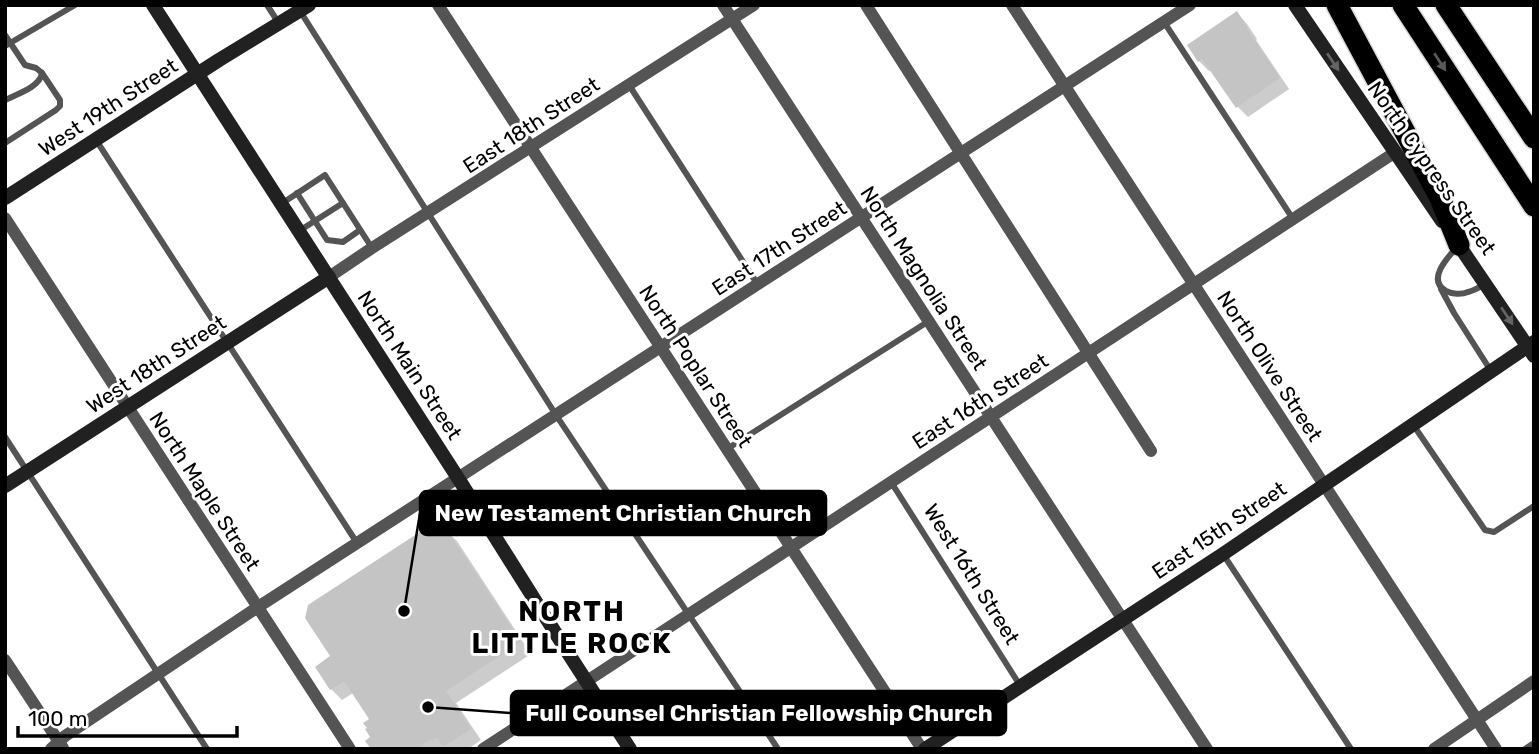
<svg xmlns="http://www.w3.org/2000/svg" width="1539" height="754" font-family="Rubik,sans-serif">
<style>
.shadow{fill:#0003}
.building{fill:#c4c4c4}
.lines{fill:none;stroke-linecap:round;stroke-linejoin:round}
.highway-casing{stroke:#dbdbdb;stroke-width:24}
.lane{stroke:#545454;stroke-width:6}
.street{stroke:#545454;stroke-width:12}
.secondary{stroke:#212121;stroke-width:14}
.highway{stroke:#000;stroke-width:21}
.oneway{fill:#646464}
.oneway2{fill:#595959}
.labels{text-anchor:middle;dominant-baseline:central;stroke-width:6;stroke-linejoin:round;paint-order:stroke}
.street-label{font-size:21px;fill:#000;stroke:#fff}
.district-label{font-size:28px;font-weight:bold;letter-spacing:2px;fill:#000;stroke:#fff}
.leader{fill:none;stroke:#000;stroke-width:2.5}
.callout-dot{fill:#000;stroke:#fff;stroke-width:2.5}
.callout{fill:#000;stroke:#000;stroke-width:2.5}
.callout-label{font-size:23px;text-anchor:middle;font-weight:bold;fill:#fff}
</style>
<rect width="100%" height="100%" fill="#fff"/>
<g class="shadow">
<polygon points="1237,13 1247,24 1257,39 1256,40 1289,89 1248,117 1238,107 1212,69 1209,71 1199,61"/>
<polygon points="445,530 457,541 531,654 456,703 481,740 468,749 373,749 371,720 353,693 342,700 331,689 333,657"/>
</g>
<g class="building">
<polygon points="1237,11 1248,28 1247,29 1280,78 1236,108 1202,59 1198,62 1187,45"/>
<polygon points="429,526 446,528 521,642 446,691 471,729 443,747 437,737 432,741 431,739 416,749 371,749 365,741 370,737 365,729 367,728 363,723 369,719 344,681 330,690 315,667 330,656 305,618 308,605"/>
</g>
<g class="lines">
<g class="highway-casing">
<g id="highway">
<polyline points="1337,5 1440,198 1459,245"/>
<polyline points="1403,5 1534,206"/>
<polyline points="1446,5 1534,138"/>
</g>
</g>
<g class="lane">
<polyline points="267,5 278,22"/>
<polyline points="300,11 556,415 778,749"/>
<polyline points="1164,22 1293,219"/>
<path d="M5,35L25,65L36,68L42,73C40,87 17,94 5,100"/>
<polyline points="5,46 75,5"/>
<polyline points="629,85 758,285"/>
<polyline points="96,140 357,543"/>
<polyline points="5,143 56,110 60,106 60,100 42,73"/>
<polyline points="297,193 327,240 343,242 360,230"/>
<polyline points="281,204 325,175 372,248"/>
<polyline points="299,231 343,203"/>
<path d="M1457,247C1448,257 1426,280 1446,291C1452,294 1461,295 1468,292C1474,291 1479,287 1484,285"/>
<polyline points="1441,289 1454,313 1491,371"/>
<polyline points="1414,426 1485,530 1494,532 1534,506"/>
<polyline points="5,437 207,749"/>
<polyline points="727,449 929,321"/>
<polyline points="891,482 1021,687"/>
<polyline points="1223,554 1351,749"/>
<polyline points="1525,749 1534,743"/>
</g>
<g class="street">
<polyline points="438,5 922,749"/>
<polyline points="723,5 1207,749"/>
<polyline points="866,5 1151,451"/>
<polyline points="1012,5 1496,749"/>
<polyline points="5,218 350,749"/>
<polyline points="329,277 372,248 754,5"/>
<polyline points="5,660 63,748"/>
<polyline points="51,749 65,736 258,607 1190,5"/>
<polyline points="483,749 1394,153"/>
<polyline points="1434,749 1534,681"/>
</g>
<g class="secondary">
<polyline points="153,5 458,478 570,656 630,749"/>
<polyline points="1295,5 1442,221"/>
<polyline points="5,198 219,60 309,5"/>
<polyline points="1454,238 1534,356"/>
<polyline points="5,486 329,277"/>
<polyline points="925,749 1223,554 1534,342"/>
</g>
<use href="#highway" class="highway"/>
</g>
<defs><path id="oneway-solid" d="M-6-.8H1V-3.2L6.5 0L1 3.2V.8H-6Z" transform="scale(1.75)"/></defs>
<g class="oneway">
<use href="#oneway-solid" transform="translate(1333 62) rotate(56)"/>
<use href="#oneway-solid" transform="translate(1507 316) rotate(56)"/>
</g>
<use class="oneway2" href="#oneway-solid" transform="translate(1440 62) rotate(57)"/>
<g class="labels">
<g class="street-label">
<text transform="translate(108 107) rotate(-33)">West 19th Street</text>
<text transform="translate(531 125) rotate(-33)">East 18th Street</text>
<text transform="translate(1432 168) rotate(55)">North Cypress Street</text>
<text transform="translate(779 248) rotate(-33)">East 17th Street</text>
<text transform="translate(924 278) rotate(57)">North Magnolia Street</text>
<text transform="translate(156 364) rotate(-33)">West 18th Street</text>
<text transform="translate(410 365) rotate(57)">North Main Street</text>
<text transform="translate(696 366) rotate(57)">North Poplar Street</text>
<text transform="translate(1270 366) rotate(57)">North Olive Street</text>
<text transform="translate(980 401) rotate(-33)">East 16th Street</text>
<text transform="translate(205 491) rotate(57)">North Maple Street</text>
<text transform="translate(1219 530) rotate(-34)">East 15th Street</text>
<text transform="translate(972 574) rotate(58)">West 16th Street</text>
</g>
<g class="district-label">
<text x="572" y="611">NORTH<tspan x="572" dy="32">LITTLE ROCK</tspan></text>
</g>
</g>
<path class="leader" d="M404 611L420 513M428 707L511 713"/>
<g class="callout-dot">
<circle cx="404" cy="611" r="7"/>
<circle cx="428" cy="707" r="7"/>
</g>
<g class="callout">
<rect x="420" y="491" width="406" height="44" rx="7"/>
<rect x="511" y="691" width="495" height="44" rx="7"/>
</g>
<g class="callout-label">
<text x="623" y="521">New Testament Christian Church</text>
<text x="759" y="721">Full Counsel Christian Fellowship Church</text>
</g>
<rect width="1539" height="754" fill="none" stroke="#000000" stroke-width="14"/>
<path d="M18 726v10h219v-10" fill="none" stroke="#000000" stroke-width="3.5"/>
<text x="28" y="726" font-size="21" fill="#000000" stroke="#ffffff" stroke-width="5" paint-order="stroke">100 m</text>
</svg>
